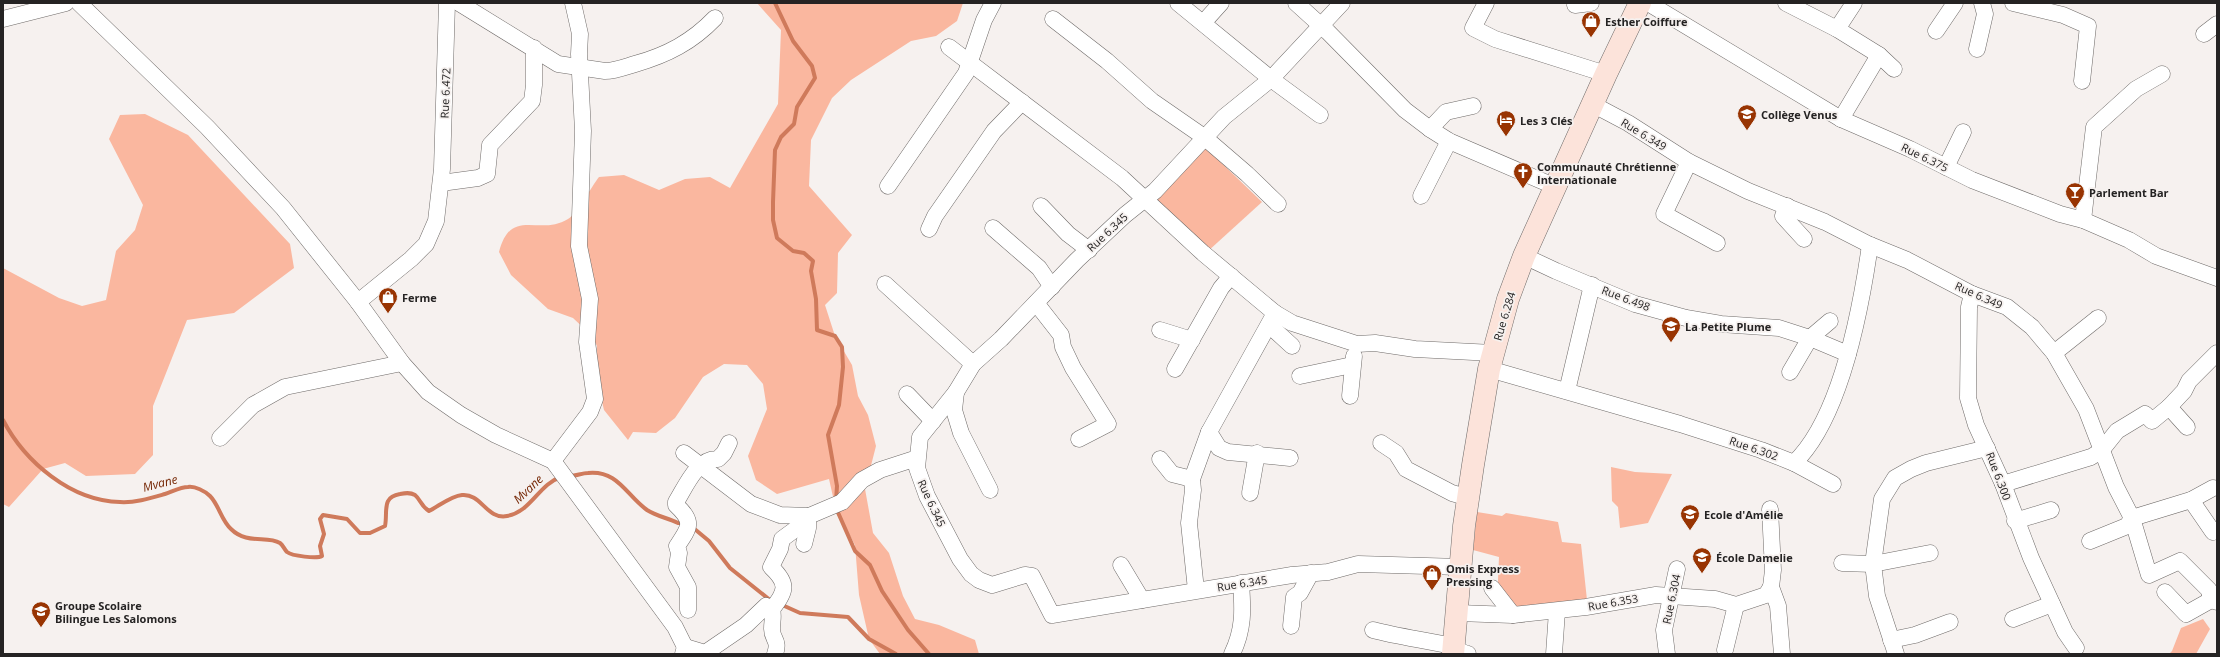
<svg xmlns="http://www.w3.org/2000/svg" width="2220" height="657" font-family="'Open Sans',sans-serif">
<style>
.green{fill:#fab79f}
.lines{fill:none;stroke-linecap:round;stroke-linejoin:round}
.stream{stroke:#cf7a5b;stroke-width:4}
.street-casing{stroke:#6f6b69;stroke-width:17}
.secondary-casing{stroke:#6f6b69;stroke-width:23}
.street{stroke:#fff;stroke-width:16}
.secondary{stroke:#fce3da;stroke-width:22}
.labels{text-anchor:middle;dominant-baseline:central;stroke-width:3.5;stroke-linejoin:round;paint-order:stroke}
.poi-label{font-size:11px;font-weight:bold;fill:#252323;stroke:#f6f1ef;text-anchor:start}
.street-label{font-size:11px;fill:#252323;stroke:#f6f1ef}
.water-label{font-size:12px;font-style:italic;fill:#772907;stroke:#f6f1ef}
</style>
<rect width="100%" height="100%" fill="#f6f1ef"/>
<g class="green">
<path d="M757,3H963L957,21L936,36L911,41L851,80L832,98L811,140L809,186L852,235L838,253L837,293L825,305L835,336L852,365L858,396L868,415L876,446L865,489L873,533L889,553L903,596L915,619L939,625L975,640L979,654H880L869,639L859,595L855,545L836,510L829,479L777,494L756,480L748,456L767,409L763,384L747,365L724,364L703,377L675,418L656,433L633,432L628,440L604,410L595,372L597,346L591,335L573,318L548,309L511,275L499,252C511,206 539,237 568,219C578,213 591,187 599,177L624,175L659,190L685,179L710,177L730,188L778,104L781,30Z"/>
<polygon points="145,114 188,135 290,244 294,268 234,313 187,320 153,406 153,455 135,474 86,476 65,463 43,469 9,507 3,504 3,268 59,298 82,306 106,300 116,251 135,230 143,205 109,139 120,115"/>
<polygon points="1206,148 1262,202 1207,252 1156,200"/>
<polygon points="1611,467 1635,472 1672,474 1648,523 1620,528 1618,507 1612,501"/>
<polygon points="1477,512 1502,516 1506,513 1558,522 1562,542 1581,544 1587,600 1516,610 1497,603 1499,557 1473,550"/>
<polygon points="2203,619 2210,629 2196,654 2169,654 2172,651 2181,628"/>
</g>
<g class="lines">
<g class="stream">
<polyline points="775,3 793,41 812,66 815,78 797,107 794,124 781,137 775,150 773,202 773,220 777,238 793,251 804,253 813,261 811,271 816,299 817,330 835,336 842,347 843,367 839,405 828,435 837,486 836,501"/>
<path d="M3,420C25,462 71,501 120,502C135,503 151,498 165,494C172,492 180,487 188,487C195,486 205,491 210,496C219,505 221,520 231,529C247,545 267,535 280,543C283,545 284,549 287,552C292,556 317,559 322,556L320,546L324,534L320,519L323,515L347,519L360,533H370L385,526C388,512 381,497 400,494C405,493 410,492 415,495C421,500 420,505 429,511C439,506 451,496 462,495C481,493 487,520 507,516C531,512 539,484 561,477"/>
<path d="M570,476C576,476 582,473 588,473C618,470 626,495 647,510C656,516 668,518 678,523H684"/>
<polyline points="836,508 855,551 870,565 882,591 908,630 929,654"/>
<polyline points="691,526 709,541 730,568 770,600"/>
<polyline points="780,604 800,613 848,617 869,639 896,654"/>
</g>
<g class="street-casing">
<g id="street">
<polyline points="79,3 207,127 283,208 358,302 402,363 428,392 461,415 496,435 553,461 675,627 685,647"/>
<path d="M459,3L558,64L605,71C615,71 625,67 635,64C667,55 692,42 715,18"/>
<polyline points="1178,3 1271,79 1320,115"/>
<polyline points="1296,3 1328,32 1405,110 1430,129 1449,141 1556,187"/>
<polyline points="1342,3 1271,79 1224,117 1155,191 1125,215 1077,260 1001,339 973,364 956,392 920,437 917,468 927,496 960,559 971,574 979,580 992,585 1025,575 1032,576 1052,615 1292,575 1328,572 1358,564 1461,567"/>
<polyline points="1486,3 1473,28 1495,39 1606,74"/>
<polyline points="1648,3 1841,119 1910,149 1972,180 2060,214 2083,220 2129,240 2156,256 2217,278"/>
<polyline points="1786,3 1837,29 1879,55 1841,119"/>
<polyline points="2013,3 2063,15 2088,26 2082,81"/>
<polyline points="1575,5 1591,3"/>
<polyline points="3,19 66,3"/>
<polyline points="1053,19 1107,61 1152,101 1204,137 1247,174 1278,204"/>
<polyline points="1203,23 1221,3"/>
<polyline points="1837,29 1854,3"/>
<polyline points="1936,31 1955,3"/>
<polyline points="2204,34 2217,24"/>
<polyline points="949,47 1122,178 1203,253 1275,313 1292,323 1357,344 1375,343 1415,349 1493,353"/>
<polyline points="1977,49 1985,14 1982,3"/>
<polyline points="1879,55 1894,69"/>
<polyline points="1592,104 1628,123 1689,162 1748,191 1825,222 1870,245 1907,260 1972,294 2007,307 2032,327 2054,353 2086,409 2116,487 2132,518 2149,575 2180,561 2209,590 2211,600 2217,602"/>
<polyline points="1430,129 1446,112 1473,106"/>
<polyline points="1689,162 1664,214 1717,243"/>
<polyline points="1946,167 1963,132"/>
<polyline points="441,183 478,178 487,174 490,145 532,101 534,85 534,48"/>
<polyline points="888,186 966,73 984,20 993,3"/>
<polyline points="1421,196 1449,141"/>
<polyline points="1041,206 1068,234 1089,250"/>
<polyline points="1787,206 1783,216 1804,239"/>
<polyline points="2083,220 2094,127 2136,89 2162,74"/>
<polyline points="993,228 1039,268 1052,287"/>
<polyline points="929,229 935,216 994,131 1022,102"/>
<polyline points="1524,256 1556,271 1635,304 1686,318 1721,324 1779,328 1810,338 1848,354"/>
<polyline points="885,284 973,364"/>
<polyline points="1972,294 1969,307 1968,398 1976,425 2003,484 2031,558 2065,632 2076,648"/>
<polyline points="358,302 411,259 426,244 436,221 442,169 447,3"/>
<polyline points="1036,303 1061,335 1063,347 1073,368 1108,424 1079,439"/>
<polyline points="1275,313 1209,432 1219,448 1228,452 1290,458"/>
<polyline points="1269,325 1292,346"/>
<polyline points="1160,330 1192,340"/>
<polyline points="2054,353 2098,318"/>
<polyline points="1175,369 1221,288 1231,276"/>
<path d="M1489,369L1680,424L1761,450L1794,463C1841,418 1861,308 1870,245"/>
<polyline points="1790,372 1810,338 1830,321"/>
<polyline points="1300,376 1352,365"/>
<polyline points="1567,391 1592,285"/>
<polyline points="956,392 954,410 961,433 990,490"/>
<polyline points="907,394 933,421"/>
<polyline points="1350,396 1354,356"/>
<polyline points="2169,407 2187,427"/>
<polyline points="220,438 253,405 285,387 402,363"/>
<polyline points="1381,443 1396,453 1406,469 1452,493 1469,498"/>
<polyline points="684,453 751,504 780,515 809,516 842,502 862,480 880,470 917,458"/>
<polyline points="1160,459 1172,474 1192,479 1209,432"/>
<polyline points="553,461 590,412 595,399 587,342 590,299 579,246 583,131 579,54 580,34 573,3"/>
<polyline points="1794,463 1833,484"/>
<polyline points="1192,479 1193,490 1189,523 1196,590"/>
<polyline points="2003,484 2091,457 2101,451 2117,431 2145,414 2152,421 2169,407 2184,391 2189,381 2217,353"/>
<polyline points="1250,493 1257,453"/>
<polyline points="2191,500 2213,532 2217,530"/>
<polyline points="1770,509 1773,570 1771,587 1778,606 1782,654"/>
<polyline points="2015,521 2051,510"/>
<polyline points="2090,541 2127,526 2132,518 2191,500 2213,488"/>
<polyline points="804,544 808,528 808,520"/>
<polyline points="1842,563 1873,564 1930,553"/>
<polyline points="1121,565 1142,600"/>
<polyline points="1492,588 1513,615"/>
<polyline points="2165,592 2186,614 2211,600"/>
<path d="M688,610V587L677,567L679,553L677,546C690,527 694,522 676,505V502C686,486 697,458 718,459L724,453L729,443"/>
<polyline points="1458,613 1513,615 1586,607 1656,595 1715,599 1736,605 1766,595 1771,587"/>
<polyline points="2013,619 2052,604"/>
<polyline points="1291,626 1294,597 1300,593 1311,573"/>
<path d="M1373,630C1399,637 1426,640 1452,646C1457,648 1462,653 1468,654"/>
<polyline points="1891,640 1915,635 1950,622"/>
<polyline points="1725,650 1736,605"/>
<polyline points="683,654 685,647 705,653 746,625 766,606 772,609"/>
<path d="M775,654C780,640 772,640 772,629C772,621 774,616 772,609C787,591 788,583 771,567L780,549L782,539L808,520L809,516"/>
<path d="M1232,654C1244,629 1243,610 1241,583"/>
<polyline points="1554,654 1557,611"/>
<polyline points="1667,654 1664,630 1677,569"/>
<polyline points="1896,654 1877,596 1873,564 1882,499 1895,478 1911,469 1926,463 1987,448"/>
</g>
</g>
<g class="secondary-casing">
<polyline id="secondary" points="1453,654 1464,526 1473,465 1489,369 1508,299 1524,256 1606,74 1640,3"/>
</g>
<use href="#street" class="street"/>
<use href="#secondary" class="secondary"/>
</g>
<defs>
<g id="shop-pin" transform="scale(1)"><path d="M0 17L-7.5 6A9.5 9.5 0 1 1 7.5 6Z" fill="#983402" stroke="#f6f1ef"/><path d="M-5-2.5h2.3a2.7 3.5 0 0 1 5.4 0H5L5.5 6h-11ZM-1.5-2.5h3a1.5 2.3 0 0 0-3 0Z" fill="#fff"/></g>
<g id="school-pin" transform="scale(1)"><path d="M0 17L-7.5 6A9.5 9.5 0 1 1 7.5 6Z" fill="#983402" stroke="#f6f1ef"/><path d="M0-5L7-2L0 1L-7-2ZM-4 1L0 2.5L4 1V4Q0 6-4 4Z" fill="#fff"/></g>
<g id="hotel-pin" transform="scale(1)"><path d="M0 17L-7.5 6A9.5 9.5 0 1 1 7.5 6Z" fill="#983402" stroke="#f6f1ef"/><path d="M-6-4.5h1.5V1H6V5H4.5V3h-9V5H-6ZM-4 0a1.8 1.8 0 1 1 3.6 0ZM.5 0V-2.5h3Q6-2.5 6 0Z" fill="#fff"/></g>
<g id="church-pin" transform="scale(1)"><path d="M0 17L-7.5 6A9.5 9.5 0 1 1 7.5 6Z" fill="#983402" stroke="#f6f1ef"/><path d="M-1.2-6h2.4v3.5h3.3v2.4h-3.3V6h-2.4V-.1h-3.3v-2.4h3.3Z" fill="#fff"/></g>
<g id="bar-pin" transform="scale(1)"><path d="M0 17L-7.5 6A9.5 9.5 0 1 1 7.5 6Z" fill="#983402" stroke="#f6f1ef"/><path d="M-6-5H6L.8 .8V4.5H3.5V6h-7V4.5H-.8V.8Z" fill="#fff"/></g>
</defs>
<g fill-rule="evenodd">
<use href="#shop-pin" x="1591" y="21"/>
<use href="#school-pin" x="1747" y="114"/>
<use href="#hotel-pin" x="1506" y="120"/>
<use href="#church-pin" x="1523" y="172"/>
<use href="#bar-pin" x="2075" y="192"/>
<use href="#shop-pin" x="388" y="297"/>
<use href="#school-pin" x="1671" y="326"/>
<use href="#school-pin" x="1690" y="514"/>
<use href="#school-pin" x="1702" y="557"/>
<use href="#shop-pin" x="1432" y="574"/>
<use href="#school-pin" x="41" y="611"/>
</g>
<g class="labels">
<g class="poi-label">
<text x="1605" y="21">Esther Coiffure</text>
<text x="1761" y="114">Collège Venus</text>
<text x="1520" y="120">Les 3 Clés</text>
<text x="1537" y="166">Communauté Chrétienne<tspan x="1537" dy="13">Internationale</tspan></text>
<text x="2089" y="192">Parlement Bar</text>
<text x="402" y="297">Ferme</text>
<text x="1685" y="326">La Petite Plume</text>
<text x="1704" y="514">Ecole d'Amélie</text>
<text x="1716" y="557">École Damelie</text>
<text x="1446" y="568">Omis Express<tspan x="1446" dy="13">Pressing</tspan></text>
<text x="55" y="605">Groupe Scolaire<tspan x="55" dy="13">Bilingue Les Salomons</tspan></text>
</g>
<g class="street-label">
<text transform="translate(445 93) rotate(-88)">Rue 6.472</text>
<text transform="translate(1644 134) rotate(31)">Rue 6.349</text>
<text transform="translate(1925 157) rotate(26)">Rue 6.375</text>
<text transform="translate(1107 232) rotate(-43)">Rue 6.345</text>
<text transform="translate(1979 295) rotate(24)">Rue 6.349</text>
<text transform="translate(1626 298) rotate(21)">Rue 6.498</text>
<text transform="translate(1504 316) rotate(-73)">Rue 6.284</text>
<text transform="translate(1754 448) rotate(19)">Rue 6.302</text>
<text transform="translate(1999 476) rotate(69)">Rue 6.300</text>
<text transform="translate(932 503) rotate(65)">Rue 6.345</text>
<text transform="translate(1242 583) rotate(-9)">Rue 6.345</text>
<text transform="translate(1671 599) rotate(-78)">Rue 6.304</text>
<text transform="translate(1613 602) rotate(-10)">Rue 6.353</text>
</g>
<g class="water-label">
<text transform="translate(160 483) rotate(-14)">Mvane</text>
<text transform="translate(528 489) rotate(-43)">Mvane</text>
</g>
</g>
<rect width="2220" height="657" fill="none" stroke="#252323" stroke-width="8"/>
</svg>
